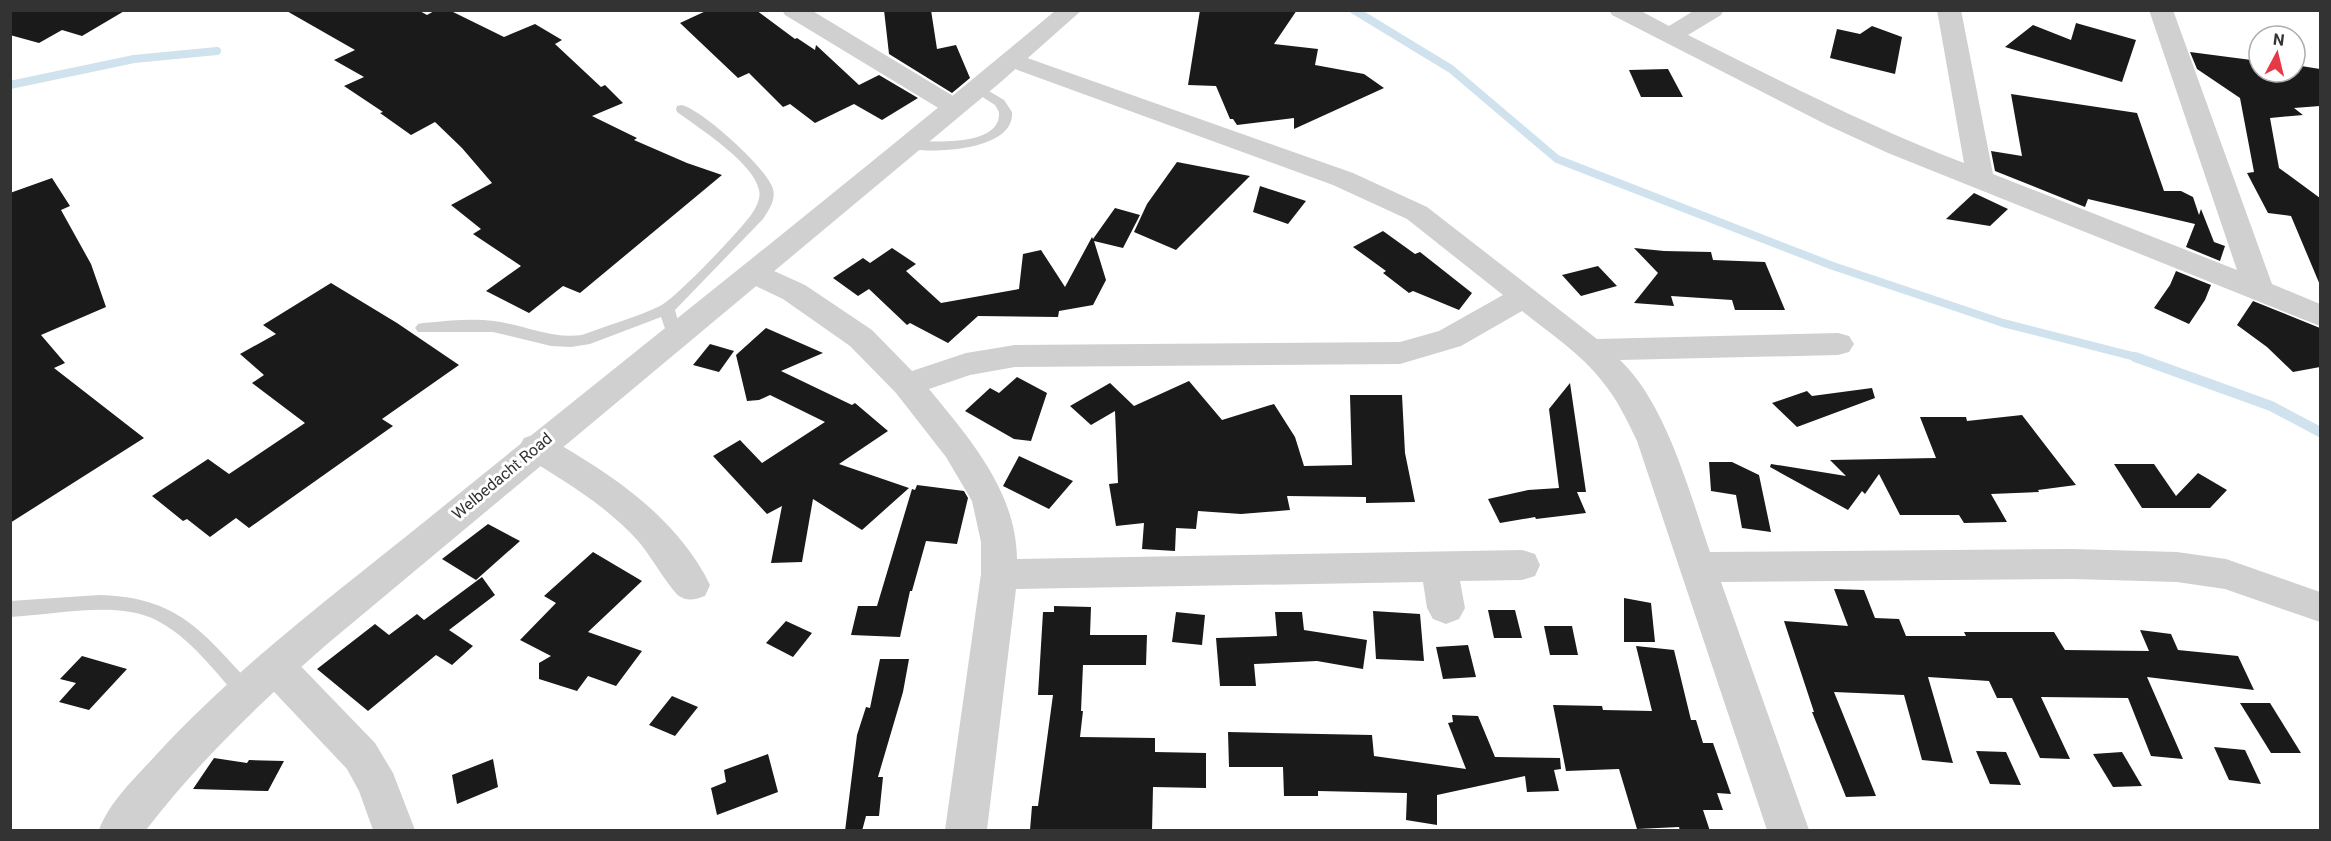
<svg xmlns="http://www.w3.org/2000/svg" width="2331" height="841" font-family="Roboto,sans-serif">
<style>
.lines{fill:none;stroke-linecap:round;stroke-linejoin:round}
.stream-far1{stroke:#cfe2ee;stroke-width:8}
.stream{stroke:#cfe2ee;stroke-width:10}
.building{fill:#1a1a1a}
.service{fill:#d0d0d0;fill-rule:evenodd}
.minor{fill:#d0d0d0;fill-rule:evenodd}
.tertiary{fill:#d0d0d0;fill-rule:evenodd}
.labels{text-anchor:middle;dominant-baseline:central;stroke-width:6;stroke-linejoin:round;paint-order:stroke}
.street-label{font-size:16px;fill:#333;stroke:#fff}
</style>
<rect width="100%" height="100%" fill="#fff"/>
<g class="lines">
<g class="stream-far1">
<polyline points="1354,10 1451,69 1557,159 1833,266 2003,323 2140,358"/>
<polyline points="10,85 134,59 217,51"/>
</g>
<polyline class="stream" points="2135,357 2271,406 2320,432"/>
</g>
<g class="building">
<polygon points="10,10 126,10 82,36 62,30 39,43 10,35"/>
<polygon points="285,10 418,10 427,15 436,10 449,10 504,37 535,24 562,40 555,44 601,87 605,85 623,103 592,116 637,138 634,140 687,163 722,175 580,293 563,286 529,313 486,291 521,266 473,234 481,229 451,205 492,183 462,148 435,122 411,135 380,113 383,112 344,86 364,77 334,60 355,50"/>
<polygon points="708,10 756,10 795,39 797,38 815,50 816,45 859,85 879,75 918,98 882,120 854,104 815,123 790,104 783,107 749,73 738,78 680,23"/>
<polygon points="884,10 931,10 937,49 956,45 970,78 952,93 889,54"/>
<polygon points="1200,10 1297,10 1274,44 1318,49 1315,65 1364,74 1384,88 1294,129 1294,118 1237,125 1233,119 1230,119 1216,86 1188,85"/>
<polygon points="2076,23 2136,40 2122,82 2005,47 2033,25 2071,40"/>
<polygon points="1872,26 1902,37 1895,74 1830,58 1837,29 1860,34"/>
<polygon points="2190,52 2259,61 2259,72 2295,72 2295,65 2320,69 2320,106 2294,108 2303,115 2270,118 2279,168 2320,198 2320,285 2291,216 2268,213 2247,173 2254,172 2240,98 2197,69"/>
<polygon points="1668,69 1683,97 1641,97 1629,70"/>
<polygon points="2011,94 2137,113 2164,191 2181,191 2193,197 2199,215 2201,209 2214,242 2225,246 2220,261 2186,247 2195,224 2088,199 2085,207 1995,171 1991,151 2022,156"/>
<polygon points="1177,162 1250,176 1176,250 1134,232 1147,204"/>
<polygon points="52,178 70,206 61,210 91,264 106,307 41,335 65,363 54,368 144,438 10,523 10,193"/>
<polygon points="1260,186 1306,201 1288,224 1253,212"/>
<polygon points="1974,193 2008,209 1990,226 1946,219"/>
<polygon points="1115,208 1140,215 1123,248 1094,241 1106,280 1093,305 1059,311 1058,317 978,316 948,343 910,323 907,325 869,289 858,296 833,278 863,258 870,263 892,248 916,264 906,271 941,303 1019,289 1023,254 1041,250 1065,287 1092,237 1093,239"/>
<polygon points="1383,231 1415,254 1420,252 1472,293 1459,310 1413,291 1409,293 1383,273 1386,271 1353,247"/>
<polygon points="1634,248 1664,251 1711,252 1713,260 1765,262 1785,310 1735,310 1732,300 1671,296 1674,306 1634,303 1658,273"/>
<polygon points="1598,266 1617,286 1581,296 1562,275"/>
<polygon points="2176,271 2211,285 2205,300 2189,324 2154,308 2170,285"/>
<polygon points="331,283 397,323 459,365 382,419 393,426 249,528 236,518 210,537 187,519 183,521 152,496 208,459 229,474 305,423 252,383 264,375 240,354 276,334 263,325"/>
<polygon points="2253,301 2320,328 2320,367 2293,372 2267,347 2237,325"/>
<polygon points="766,328 823,353 781,371 852,405 855,403 888,431 839,464 909,488 862,530 813,499 802,562 771,563 782,506 767,514 713,456 740,440 762,463 825,422 770,395 759,400 747,401 736,355"/>
<polygon points="710,344 734,351 719,372 693,365"/>
<polygon points="1017,377 1047,393 1031,441 1014,439 965,411 990,388 999,393"/>
<polygon points="1189,381 1222,420 1274,404 1295,437 1304,466 1352,465 1350,395 1402,395 1405,453 1415,502 1366,503 1366,497 1287,496 1290,510 1241,514 1198,511 1196,529 1176,528 1175,551 1142,549 1144,523 1116,526 1109,484 1118,483 1115,411 1091,425 1070,406 1110,383 1134,406"/>
<polygon points="1570,383 1586,492 1577,492 1586,513 1536,519 1535,517 1500,523 1488,499 1528,490 1559,488 1549,409"/>
<polygon points="1872,388 1875,398 1797,427 1772,403 1807,391 1812,396"/>
<polygon points="2022,415 2076,485 2038,490 2039,492 1991,494 2007,522 1964,523 1959,515 1900,515 1879,474 1865,494 1862,491 1848,510 1770,467 1771,464 1846,476 1830,460 1936,458 1920,417 1966,417 1967,421"/>
<polygon points="1019,456 1073,481 1049,509 1003,486"/>
<polygon points="1709,462 1732,462 1759,475 1771,532 1742,528 1736,495 1711,491"/>
<polygon points="2114,464 2154,464 2176,496 2198,473 2227,490 2210,508 2142,508"/>
<polygon points="917,485 964,491 968,498 957,544 926,541 912,591 910,591 900,637 851,635 858,606 877,606 912,489 915,490"/>
<polygon points="488,524 520,541 476,580 442,559"/>
<polygon points="593,552 642,581 588,632 642,651 616,686 588,676 577,691 539,679 539,663 551,656 520,640 556,603 544,596"/>
<polygon points="482,577 495,595 449,630 473,646 452,665 436,655 368,711 317,669 375,624 389,635 417,614 424,620"/>
<polygon points="1834,589 1864,590 1875,618 1899,619 1906,636 1966,636 1964,632 2054,632 2065,650 2149,651 2140,630 2171,634 2178,650 2238,656 2254,690 2147,677 2183,759 2151,756 2128,698 2041,697 2070,759 2040,758 2012,698 1997,698 1989,681 1928,677 1953,763 1922,760 1904,695 1834,692 1876,796 1846,797 1812,712 1814,712 1784,621 1848,626"/>
<polygon points="1624,598 1651,603 1655,642 1624,642"/>
<polygon points="1054,606 1091,607 1090,635 1147,635 1146,665 1083,665 1081,711 1083,711 1080,737 1155,738 1155,752 1206,753 1206,788 1153,787 1152,831 1030,830 1032,806 1038,806 1053,695 1038,695 1043,612 1054,612"/>
<polygon points="1488,610 1515,610 1522,638 1494,638"/>
<polygon points="1373,611 1420,614 1424,661 1376,659"/>
<polygon points="1176,612 1205,615 1202,645 1172,642"/>
<polygon points="1275,612 1302,612 1304,630 1367,640 1363,669 1317,661 1254,664 1256,686 1220,686 1216,638 1277,636"/>
<polygon points="786,621 812,633 793,657 766,643"/>
<polygon points="1544,626 1572,626 1578,655 1550,655"/>
<polygon points="1468,645 1476,677 1443,679 1436,647"/>
<polygon points="1636,646 1674,650 1691,720 1696,720 1703,743 1713,743 1731,794 1717,793 1723,810 1703,810 1710,831 1680,831 1679,827 1637,829 1619,769 1566,771 1553,705 1602,706 1603,710 1652,711"/>
<polygon points="82,656 127,669 89,710 59,702 76,683 60,679"/>
<polygon points="880,659 909,659 903,692 878,777 883,777 879,816 866,816 862,831 845,831 857,735 866,707 870,708"/>
<polygon points="672,696 698,707 675,736 649,725"/>
<polygon points="2240,703 2270,703 2301,753 2271,753"/>
<polygon points="1452,715 1478,716 1495,757 1560,758 1561,769 1554,770 1559,791 1527,792 1525,776 1437,795 1437,825 1406,820 1407,793 1318,791 1318,796 1284,796 1283,767 1229,767 1228,732 1372,735 1374,756 1466,769 1448,723 1453,722"/>
<polygon points="2214,747 2245,750 2261,784 2229,780"/>
<polygon points="1976,751 2006,752 2021,785 1990,784"/>
<polygon points="2122,752 2142,786 2113,787 2093,754"/>
<polygon points="768,754 778,792 717,815 711,788 726,782 724,770"/>
<polygon points="214,758 247,763 249,760 284,761 268,791 193,789"/>
<polygon points="493,759 498,787 457,804 452,775"/>
</g>
<g class="lines">
<g class="service">
<path d="M977,84L1004,100L1012,112C1015,152 928,154 902,148L900,145L907,141C930,141 1002,148 999,112L995,105L973,91L971,88Z"/>
<path d="M682,105C702,110 767,168 773,189C776,200 769,210 763,219L675,310L682,336L679,340H669L661,317L590,344L571,347L551,346L493,332H418L415,328L418,324L423,323C447,321 470,318 494,321C525,325 550,339 582,335C608,325 635,318 660,306C675,299 743,228 753,212C757,206 761,197 759,190C753,162 700,129 677,112L676,109L677,106Z"/>
<path d="M99,595C179,597 202,632 253,686L256,692L253,698L246,701L239,698C214,671 190,637 156,620C117,600 53,615 10,617V601Z"/>
</g>
<g class="minor">
<polygon points="782,10 811,10 963,102 967,107 963,112 954,115 945,112 785,15"/>
<path d="M1609,10H1639L1669,26L1695,10H1724L1721,15L1688,35C1779,80 1869,127 1964,163L1937,10H1961L1993,174L2237,270L2149,10H2173L2272,284L2320,304V326L1888,153L1827,125L1612,15Z"/>
<path d="M1013,53L1353,173L1427,207L1597,339L1838,333L1849,336L1854,344L1849,352L1838,355L1620,360C1666,403 1690,494 1710,552L2073,549L2177,552L2226,559L2320,592V622L2225,589L2177,582L2073,579L1721,582L1809,830H1767L1637,441C1627,420 1617,399 1602,381C1581,354 1549,333 1522,311L1461,346L1400,364L1015,367L970,375L929,389C970,439 1016,491 1017,559L1522,550L1535,554L1540,565L1535,576L1522,580L1460,581L1465,608L1459,619L1446,624L1433,619L1427,608L1423,582L1016,589L987,830H945L981,574V542L972,501L946,457L896,393L850,346L783,299L743,280L738,273L743,266L753,263L763,266L805,285L872,330L912,371L966,353L1015,345L1400,342L1439,331L1503,295L1407,219L1333,185L1004,65L1001,60L1004,55Z"/>
<path d="M536,434C554,440 569,450 585,460C635,491 684,531 710,585L705,596C696,599 688,602 679,596C669,588 649,553 638,541C606,505 564,481 524,456L519,447L524,438Z"/>
<polygon points="275,649 289,654 375,743 393,773 415,830 373,830 359,791 347,769 261,678 256,666 261,654"/>
</g>
<path class="tertiary" d="M1056,10H1082L1002,81L326,645C261,702 199,761 146,830H99C109,802 136,777 156,755C238,666 335,594 429,518C638,348 850,183 1056,10Z"/>
</g>
<g class="labels">
<g class="street-label">
<text transform="translate(502 476) rotate(-40)">Welbedacht Road</text>
</g>
</g>
<rect width="2331" height="841" fill="none" stroke="#333333" stroke-width="24"/>
<g transform="translate(2277 54) rotate(7)"><circle r="28" fill="#ffffff" stroke="#adadad" stroke-width="1.5"/>
<path d="M0-4.5L10 22L0 15L-10 22Z" fill="#e63946"/>
<text y="-9" font-size="16" font-weight="bold" text-anchor="middle" fill="#333333">N</text>
</g>
</svg>
